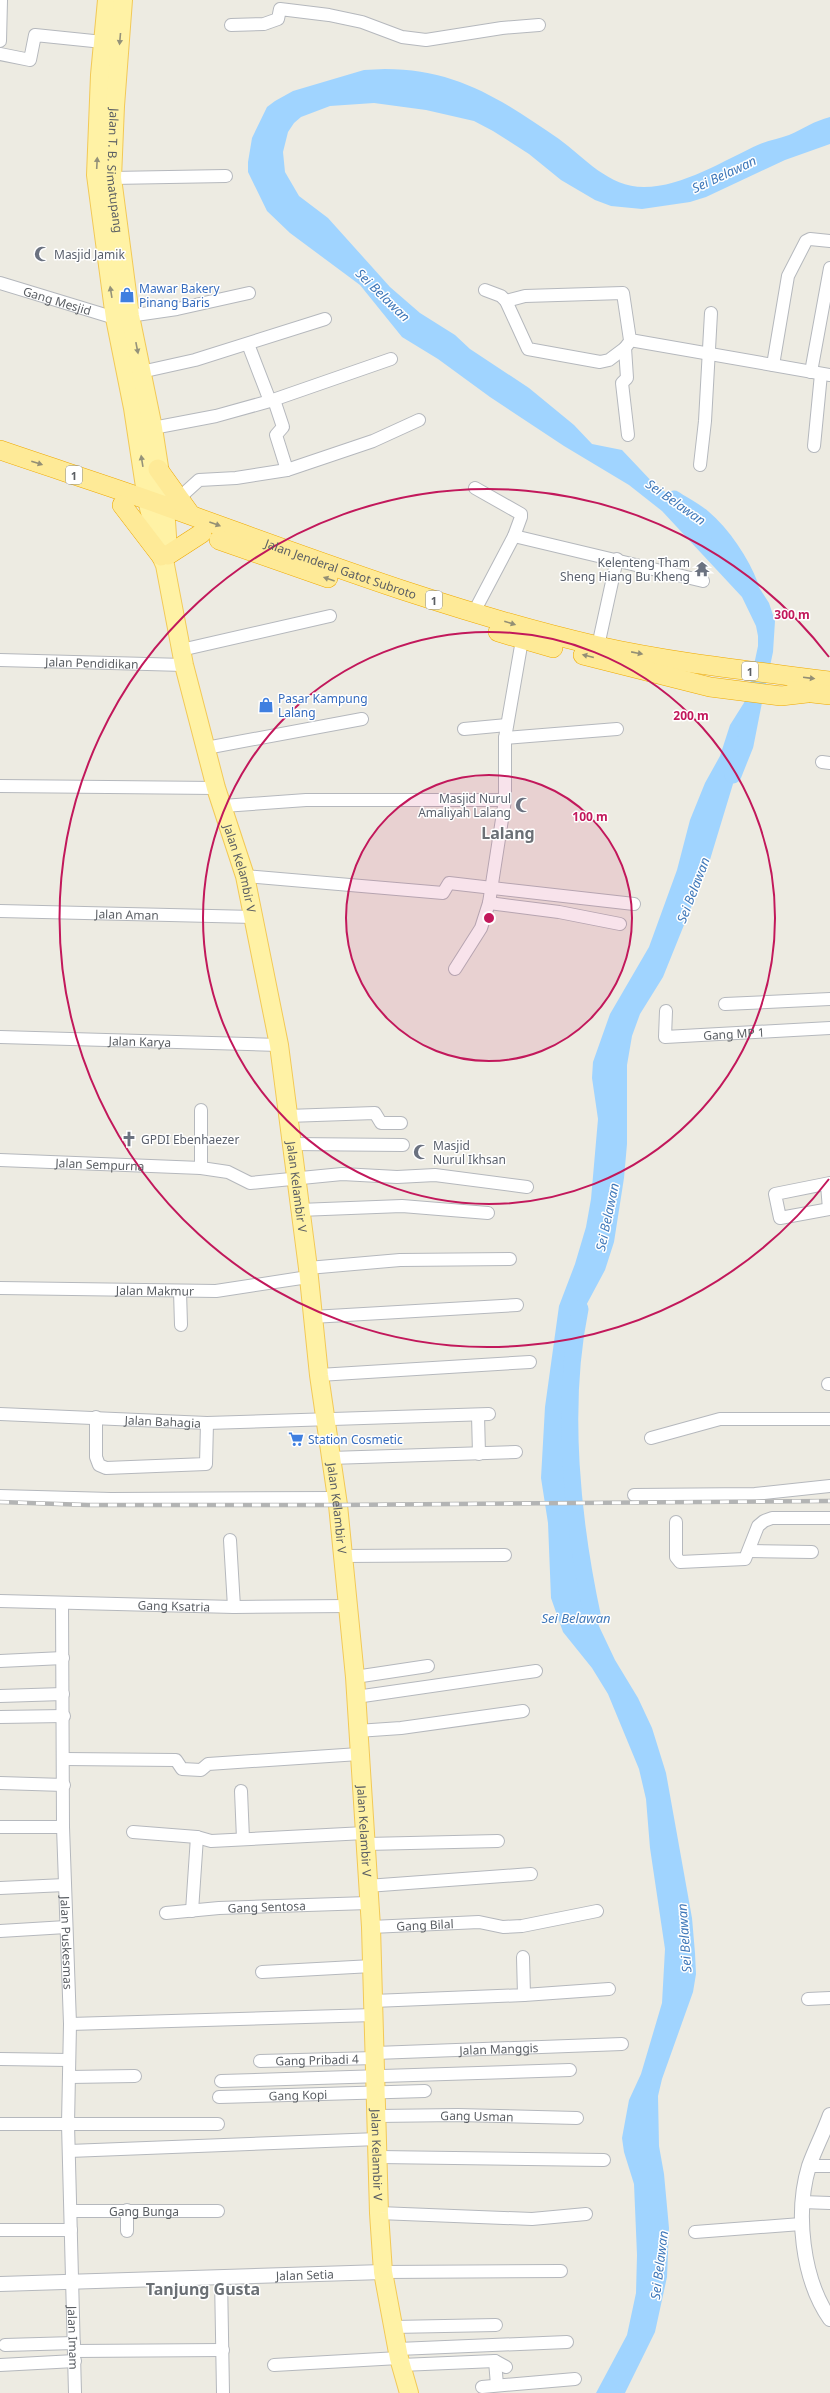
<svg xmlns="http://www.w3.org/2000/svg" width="830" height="2393" font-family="'Noto Sans',sans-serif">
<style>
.water{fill:#a0d4ff}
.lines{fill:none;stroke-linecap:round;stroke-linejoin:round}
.river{stroke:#a0d4ff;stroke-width:17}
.minor-casing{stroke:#b5b8bd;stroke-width:14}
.tertiary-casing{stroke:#b5b8bd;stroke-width:16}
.primary-casing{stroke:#f2c957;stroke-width:20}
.trunk-casing{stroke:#efa900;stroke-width:20}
.minor{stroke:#fff;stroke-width:12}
.tertiary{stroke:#fff;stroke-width:14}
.primary{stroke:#fff2a5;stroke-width:18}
.trunk{stroke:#feea97;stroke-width:19}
.rail-casing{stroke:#b3b4b4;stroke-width:4.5}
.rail{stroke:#fff;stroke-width:3;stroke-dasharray:9;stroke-linecap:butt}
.oneway{fill:#94927a}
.oneway2{fill:#938f75}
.ring{fill:none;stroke:#c2185b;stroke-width:2}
.labels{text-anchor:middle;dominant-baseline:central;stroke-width:3;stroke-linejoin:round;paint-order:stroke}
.shield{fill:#fff;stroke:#8c8e92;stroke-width:1}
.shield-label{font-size:11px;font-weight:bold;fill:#5a5e63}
.street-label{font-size:12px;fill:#5a5e63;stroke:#fff}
.worship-label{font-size:12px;fill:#5b616d;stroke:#fff;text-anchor:start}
.shop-label{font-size:12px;fill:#366cbe;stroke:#fff;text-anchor:start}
.water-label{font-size:13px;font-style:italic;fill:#4079ba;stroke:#fff}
.district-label{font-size:16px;font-weight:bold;fill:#6b7075;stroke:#fff}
.centre{fill:#c2185b;stroke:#fff;stroke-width:2}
.ring-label{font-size:12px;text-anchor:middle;font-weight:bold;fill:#c2185b;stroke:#fff;stroke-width:3;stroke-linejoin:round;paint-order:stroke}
</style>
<rect width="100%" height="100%" fill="#edebe2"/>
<path class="water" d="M385,69C457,69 502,100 559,139C585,158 608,187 644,187C683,187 724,160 760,144C769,140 779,139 789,135C803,129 814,121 830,117V144L785,160L706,197L690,202L642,209L611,206L595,200L561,180L529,154L493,131L474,121L426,110L374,103L330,106L301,117L294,123L288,132L283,152L285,172L299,196L328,218L390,287L420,313L455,335L470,349L529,388L574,425L592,444L622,450L657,487L684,503L755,581L769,603L775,621L773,652L763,699L749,716L743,751L709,863L663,977L640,1014L632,1036L627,1065V1144L624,1178L614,1242L605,1270L582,1313L571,1354L569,1443L571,1477L578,1545L586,1590L597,1622L615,1660L638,1698L652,1728L666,1773L692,1918L695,1953L696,1974L693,1992L662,2079L658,2096L659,2146L664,2174L669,2228L667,2277L655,2332L625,2393H596L627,2335L636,2293L637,2255L634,2184L624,2152L622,2138L629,2100L641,2074L662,2003L665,1949L650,1848L646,1799L639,1769L608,1694L592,1668L563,1632L551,1598L548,1523L541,1478L545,1407L559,1306L575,1264L586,1227L591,1199L598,1119L592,1078L593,1062L610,1014L649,947L677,870L690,820L705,783L720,756L730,725L747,698L758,646V636L756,626L742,597L662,511L629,485L564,446L490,397L438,359L402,337L360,285L290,233L267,211L248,172V162L252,138L267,107L275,101L293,91L364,70Z"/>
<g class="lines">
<g class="river">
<path d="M674,499C683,505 694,510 703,518C722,534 741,562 750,586"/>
<polyline points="733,775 745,745 756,689"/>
<path d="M580,1309C560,1407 572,1522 593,1619"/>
</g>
<g class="minor-casing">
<g id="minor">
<polyline points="231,25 264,24 278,19 280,9 329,15 362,22 402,37 426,40 502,28 539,25"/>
<polyline points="0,41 1,0"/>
<polyline points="0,54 30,60 35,35 103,42"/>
<polyline points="112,178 226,176"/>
<path id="s1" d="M0,283L115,318L177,309L249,293"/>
<polyline points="485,290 501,296 506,301 528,349 600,362 609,360 625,348"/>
<polyline points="506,301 525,296 623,293 630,340 830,375"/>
<polyline points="248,344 270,401"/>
<polyline points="628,344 625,348 627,378 622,383 628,435"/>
<polyline points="773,365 788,276 806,241 810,239 830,241"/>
<polyline points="141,372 195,360 325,319"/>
<polyline points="811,372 830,268"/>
<polyline points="274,400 283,427 276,435 287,470"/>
<polyline points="153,428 216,416 270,401 391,359"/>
<polyline points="814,446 821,374"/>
<polyline points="700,465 705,421 711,313"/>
<polyline points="178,499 199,480 236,478 287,470 373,441 419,420"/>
<polyline points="514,536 703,581"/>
<polyline points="474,612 514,536 521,517 521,514 475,488"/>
<polyline points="598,646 617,559"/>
<polyline points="181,650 330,616"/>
<path id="s2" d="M0,660L184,665"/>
<polyline points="464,729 507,725"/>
<polyline points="505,738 617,729"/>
<polyline points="206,748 362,719"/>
<polyline points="822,762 830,763"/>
<polyline points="0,786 216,788"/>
<polyline points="223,806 306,800 505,800"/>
<polyline points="245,876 443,893 449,883 634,904"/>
<polyline points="489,903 559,912 620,924"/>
<path id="s3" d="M0,911L254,917"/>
<polyline points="455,969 481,928 489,903 505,800 505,738 522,640"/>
<polyline points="725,1004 830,999"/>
<path id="s4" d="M666,1011L665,1037L830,1028"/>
<path id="s5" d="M0,1037L279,1045"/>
<polyline points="287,1116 375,1113 381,1123 401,1123"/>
<polyline points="291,1144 403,1145"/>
<path id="s6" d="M0,1160L201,1168L228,1172L250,1183L342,1174L397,1177L435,1175L527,1187"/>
<polyline points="201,1168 201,1110"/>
<polyline points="830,1183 775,1194 780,1218 830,1209"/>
<polyline points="827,1185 829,1209"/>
<polyline points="299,1210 402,1206 488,1213"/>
<polyline points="308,1268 400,1260 510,1259"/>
<path id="s7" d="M0,1288L216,1291L308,1277"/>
<polyline points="180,1291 181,1325"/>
<polyline points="312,1317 517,1305"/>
<polyline points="319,1375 530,1362"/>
<polyline points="828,1384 830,1384"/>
<path id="s8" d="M0,1414L207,1423L489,1414"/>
<polyline points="478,1415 479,1454"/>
<polyline points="96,1417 96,1457 99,1465 106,1468 206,1464 207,1423"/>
<polyline points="651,1438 720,1419 830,1419"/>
<polyline points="330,1458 516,1452"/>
<polyline points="634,1495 755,1494 830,1486"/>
<polyline points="0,1496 111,1499 337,1498"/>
<polyline points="676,1522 676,1557 680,1562 745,1559 758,1526 764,1521 772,1518 830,1518"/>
<polyline points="230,1540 234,1607"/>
<polyline points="749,1551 812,1552"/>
<polyline points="343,1556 505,1555"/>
<path id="s9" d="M0,1601L234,1607L349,1606"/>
<path id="s10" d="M62,1604L63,1827L70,2024L68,2124L75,2393"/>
<polyline points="0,1661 63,1658"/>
<polyline points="355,1677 428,1666"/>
<polyline points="0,1696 63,1694"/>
<polyline points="356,1697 536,1671"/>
<polyline points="0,1717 64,1716"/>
<polyline points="357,1731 401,1728 523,1711"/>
<polyline points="64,1759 176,1760 182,1769 201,1770 208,1764 359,1754"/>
<polyline points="0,1783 64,1785"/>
<polyline points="241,1791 243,1839"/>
<polyline points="0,1827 63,1827"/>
<polyline points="133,1832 197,1837 211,1841 365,1833"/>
<polyline points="366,1844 498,1841"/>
<polyline points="367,1886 531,1874"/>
<polyline points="0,1888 65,1885"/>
<polyline points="192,1911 197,1837"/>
<path id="s11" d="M166,1913L219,1908L368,1903"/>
<path id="s12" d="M371,1927L479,1922L503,1927L522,1926L597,1911"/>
<polyline points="0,1931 66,1927"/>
<polyline points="262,1972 372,1966"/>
<polyline points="524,1995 609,1989"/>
<polyline points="808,1999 830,1998"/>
<polyline points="373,2001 524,1995 523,1957"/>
<polyline points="70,2024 374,2015"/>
<path id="s13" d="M375,2053L622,2044"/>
<polyline points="0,2059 69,2060"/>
<path id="s14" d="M260,2061L375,2058"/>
<polyline points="69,2077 135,2076"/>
<polyline points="221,2081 570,2070"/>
<path id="s15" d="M219,2097L425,2091"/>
<path id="s16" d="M377,2116L458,2115L577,2118"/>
<polyline points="0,2124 218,2124"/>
<polyline points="69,2151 378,2139"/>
<polyline points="379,2157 604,2160"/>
<polyline points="809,2166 830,2166"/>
<polyline points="802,2202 830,2203"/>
<polyline points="127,2210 127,2231"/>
<path id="s17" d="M71,2211H218"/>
<polyline points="379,2213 532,2219 586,2214"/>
<polyline points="0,2230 71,2230"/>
<polyline points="695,2232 801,2224"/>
<polyline points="383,2272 561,2271"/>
<polyline points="221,2277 223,2393"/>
<polyline points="393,2327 496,2325"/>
<polyline points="5,2345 74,2343"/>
<polyline points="398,2349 567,2342"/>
<polyline points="74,2351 223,2350"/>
<polyline points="495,2361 497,2385"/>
<polyline points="0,2365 75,2361"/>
<polyline points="274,2365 399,2358"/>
<polyline points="401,2365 495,2361 506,2367"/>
<polyline points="482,2387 575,2379"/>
</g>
</g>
<g class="tertiary-casing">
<g id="tertiary">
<path d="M830,2115C824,2132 815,2149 809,2166C795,2212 802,2279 830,2319"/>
<path id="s18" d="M0,2284L383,2272"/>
</g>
</g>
<g class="primary-casing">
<g id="primary">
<path id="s19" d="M107,0L100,75L96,175L115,318L133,408L147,500L161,556L165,565L184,665L216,788L245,876L279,1045L308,1268L319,1375L338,1505L355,1677L371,1927L379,2213L383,2272L399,2358L409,2393"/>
<path id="s20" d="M123,0L115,106L112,178L130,316L153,428L165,506L168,551"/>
</g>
</g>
<g class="trunk-casing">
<g id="trunk">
<path id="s21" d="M0,450C55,469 110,486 165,506C308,557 450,612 598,646C674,663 753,671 830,681"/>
<polyline points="158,469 191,515"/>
<polyline points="122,505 161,556"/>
<polyline points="219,540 328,578"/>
<polyline points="168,555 202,533"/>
<polyline points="498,632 553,648"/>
<polyline points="583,655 710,687 781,696 807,693"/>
<polyline points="795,691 830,695"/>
</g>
</g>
<use href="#minor" class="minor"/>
<use href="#tertiary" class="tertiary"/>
<use href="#primary" class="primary"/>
<use href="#trunk" class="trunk"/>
<g class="rail-casing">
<polyline id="rail" points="0,1502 88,1505 338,1505 830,1501"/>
</g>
<use href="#rail" class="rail"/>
</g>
<defs><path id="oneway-solid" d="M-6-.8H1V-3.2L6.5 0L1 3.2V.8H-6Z"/></defs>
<g class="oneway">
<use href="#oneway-solid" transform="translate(120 39) rotate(95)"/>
<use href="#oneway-solid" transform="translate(97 163) rotate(-87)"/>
<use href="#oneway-solid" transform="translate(111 292) rotate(-99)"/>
<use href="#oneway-solid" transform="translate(137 348) rotate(79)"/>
<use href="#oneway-solid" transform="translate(142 461) rotate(-99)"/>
</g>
<g class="oneway2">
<use href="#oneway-solid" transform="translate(37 463) rotate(18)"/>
<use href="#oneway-solid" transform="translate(215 524) rotate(20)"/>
<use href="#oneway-solid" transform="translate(329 579) rotate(-161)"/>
<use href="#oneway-solid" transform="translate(510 623) rotate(17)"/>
<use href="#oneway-solid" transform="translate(637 653) rotate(11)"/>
<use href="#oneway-solid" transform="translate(588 656) rotate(-166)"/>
<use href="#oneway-solid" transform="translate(809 678) rotate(7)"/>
</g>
<circle cx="489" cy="918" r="143" fill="#c2185b" fill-opacity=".12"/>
<g class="ring">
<circle cx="489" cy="918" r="143"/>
<circle cx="489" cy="918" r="286"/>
<path d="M829 1179A429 429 0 1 1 829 657"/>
</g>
<defs>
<g id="mosque-bare" transform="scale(1.2)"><path d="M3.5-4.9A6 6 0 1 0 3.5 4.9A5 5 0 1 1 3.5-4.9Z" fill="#6b7280" stroke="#fff" stroke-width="2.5" paint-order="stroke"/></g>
<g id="shop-bare" transform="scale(1.2)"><path d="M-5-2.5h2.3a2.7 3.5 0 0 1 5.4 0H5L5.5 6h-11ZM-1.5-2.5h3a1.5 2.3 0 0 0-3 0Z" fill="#3f7fe0" stroke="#fff" stroke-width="2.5" paint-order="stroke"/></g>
<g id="temple-bare" transform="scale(1.2)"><path d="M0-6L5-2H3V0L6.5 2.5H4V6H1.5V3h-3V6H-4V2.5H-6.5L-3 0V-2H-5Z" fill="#6b7280" stroke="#fff" stroke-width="2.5" paint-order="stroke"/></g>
<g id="church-bare" transform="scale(1.2)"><path d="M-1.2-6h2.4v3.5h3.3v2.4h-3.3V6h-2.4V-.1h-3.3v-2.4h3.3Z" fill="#6b7280" stroke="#fff" stroke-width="2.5" paint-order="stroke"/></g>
<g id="supermarket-bare" transform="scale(1.2)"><path d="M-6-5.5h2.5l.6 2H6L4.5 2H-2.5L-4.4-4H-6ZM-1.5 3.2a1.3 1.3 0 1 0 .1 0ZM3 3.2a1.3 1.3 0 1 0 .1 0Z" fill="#3f7fe0" stroke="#fff" stroke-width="2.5" paint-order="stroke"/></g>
</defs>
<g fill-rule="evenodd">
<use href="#mosque-bare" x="42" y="254"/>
<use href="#shop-bare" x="127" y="295"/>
<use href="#temple-bare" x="702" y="569"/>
<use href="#shop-bare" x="266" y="705"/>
<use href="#mosque-bare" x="523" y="805"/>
<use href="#church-bare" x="129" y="1139"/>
<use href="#mosque-bare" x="421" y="1152"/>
<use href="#supermarket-bare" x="296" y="1439"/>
</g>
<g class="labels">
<g class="shield">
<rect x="66" y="466" width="16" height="18" rx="3"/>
<rect x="426" y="591" width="16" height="18" rx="3"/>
<rect x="742" y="662" width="16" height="18" rx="3"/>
</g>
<g class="shield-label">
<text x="74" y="475">1</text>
<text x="434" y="600">1</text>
<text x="750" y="671">1</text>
</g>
<g class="street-label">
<text stroke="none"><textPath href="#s20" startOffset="171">Jalan T. B. Simatupang</textPath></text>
<text stroke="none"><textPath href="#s1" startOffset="60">Gang Mesjid</textPath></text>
<text stroke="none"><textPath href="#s21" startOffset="361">Jalan Jenderal Gatot Subroto</textPath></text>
<text stroke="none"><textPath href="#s2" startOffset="92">Jalan Pendidikan</textPath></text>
<text stroke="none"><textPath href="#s19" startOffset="885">Jalan Kelambir V</textPath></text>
<text stroke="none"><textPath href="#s3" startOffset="127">Jalan Aman</textPath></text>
<text stroke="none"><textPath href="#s4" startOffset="95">Gang MP 1</textPath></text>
<text stroke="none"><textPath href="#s5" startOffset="140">Jalan Karya</textPath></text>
<text stroke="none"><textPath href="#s6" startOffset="100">Jalan Sempurna</textPath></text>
<text stroke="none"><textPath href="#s19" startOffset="1209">Jalan Kelambir V</textPath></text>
<text stroke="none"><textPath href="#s7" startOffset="155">Jalan Makmur</textPath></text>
<text stroke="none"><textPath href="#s8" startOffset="163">Jalan Bahagia</textPath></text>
<text stroke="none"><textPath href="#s19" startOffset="1533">Jalan Kelambir V</textPath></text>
<text stroke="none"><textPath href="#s9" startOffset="174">Gang Ksatria</textPath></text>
<text stroke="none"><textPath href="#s19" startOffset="1857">Jalan Kelambir V</textPath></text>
<text stroke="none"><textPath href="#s11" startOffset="101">Gang Sentosa</textPath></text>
<text stroke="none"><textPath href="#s12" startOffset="54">Gang Bilal</textPath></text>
<text stroke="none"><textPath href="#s10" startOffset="339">Jalan Puskesmas</textPath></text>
<text stroke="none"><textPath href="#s13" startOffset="124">Jalan Manggis</textPath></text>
<text stroke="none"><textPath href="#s14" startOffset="57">Gang Pribadi 4</textPath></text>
<text stroke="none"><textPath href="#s15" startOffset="79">Gang Kopi</textPath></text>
<text stroke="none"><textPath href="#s16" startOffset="100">Gang Usman</textPath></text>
<text stroke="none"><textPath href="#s19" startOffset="2181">Jalan Kelambir V</textPath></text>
<text stroke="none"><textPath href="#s17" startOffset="73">Gang Bunga</textPath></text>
<text stroke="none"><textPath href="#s18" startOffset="305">Jalan Setia</textPath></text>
<text stroke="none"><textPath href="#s10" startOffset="734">Jalan Imam</textPath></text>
</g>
<g class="worship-label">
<text x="54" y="254">Masjid Jamik</text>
<text x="690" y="562" text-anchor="end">Kelenteng Tham<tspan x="690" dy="14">Sheng Hiang Bu Kheng</tspan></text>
<text x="511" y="798" text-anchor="end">Masjid Nurul<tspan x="511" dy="14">Amaliyah Lalang</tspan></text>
<text x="141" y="1139">GPDI Ebenhaezer</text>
<text x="433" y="1145">Masjid<tspan x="433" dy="14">Nurul Ikhsan</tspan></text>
</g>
<g class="shop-label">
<text x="139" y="288">Mawar Bakery<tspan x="139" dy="14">Pinang Baris</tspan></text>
<text x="278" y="698">Pasar Kampung<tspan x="278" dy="14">Lalang</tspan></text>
<text x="308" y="1439">Station Cosmetic</text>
</g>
<g class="water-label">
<text transform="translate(724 174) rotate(-25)">Sei Belawan</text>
<text transform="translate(383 295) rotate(44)">Sei Belawan</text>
<text transform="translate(676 502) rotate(35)">Sei Belawan</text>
<text transform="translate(693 890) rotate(-69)">Sei Belawan</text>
<text transform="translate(607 1217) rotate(-78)">Sei Belawan</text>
<text x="576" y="1618">Sei Belawan</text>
<text transform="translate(684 1938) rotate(-94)">Sei Belawan</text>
<text transform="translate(659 2265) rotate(-83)">Sei Belawan</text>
</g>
<g class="district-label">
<text x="508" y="833">Lalang</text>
<text x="203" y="2289">Tanjung Gusta</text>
</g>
</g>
<circle cx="489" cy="918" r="6" class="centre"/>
<g class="ring-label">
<text x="792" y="619">300 m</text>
<text x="691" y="720">200 m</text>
<text x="590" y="821">100 m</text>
</g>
</svg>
